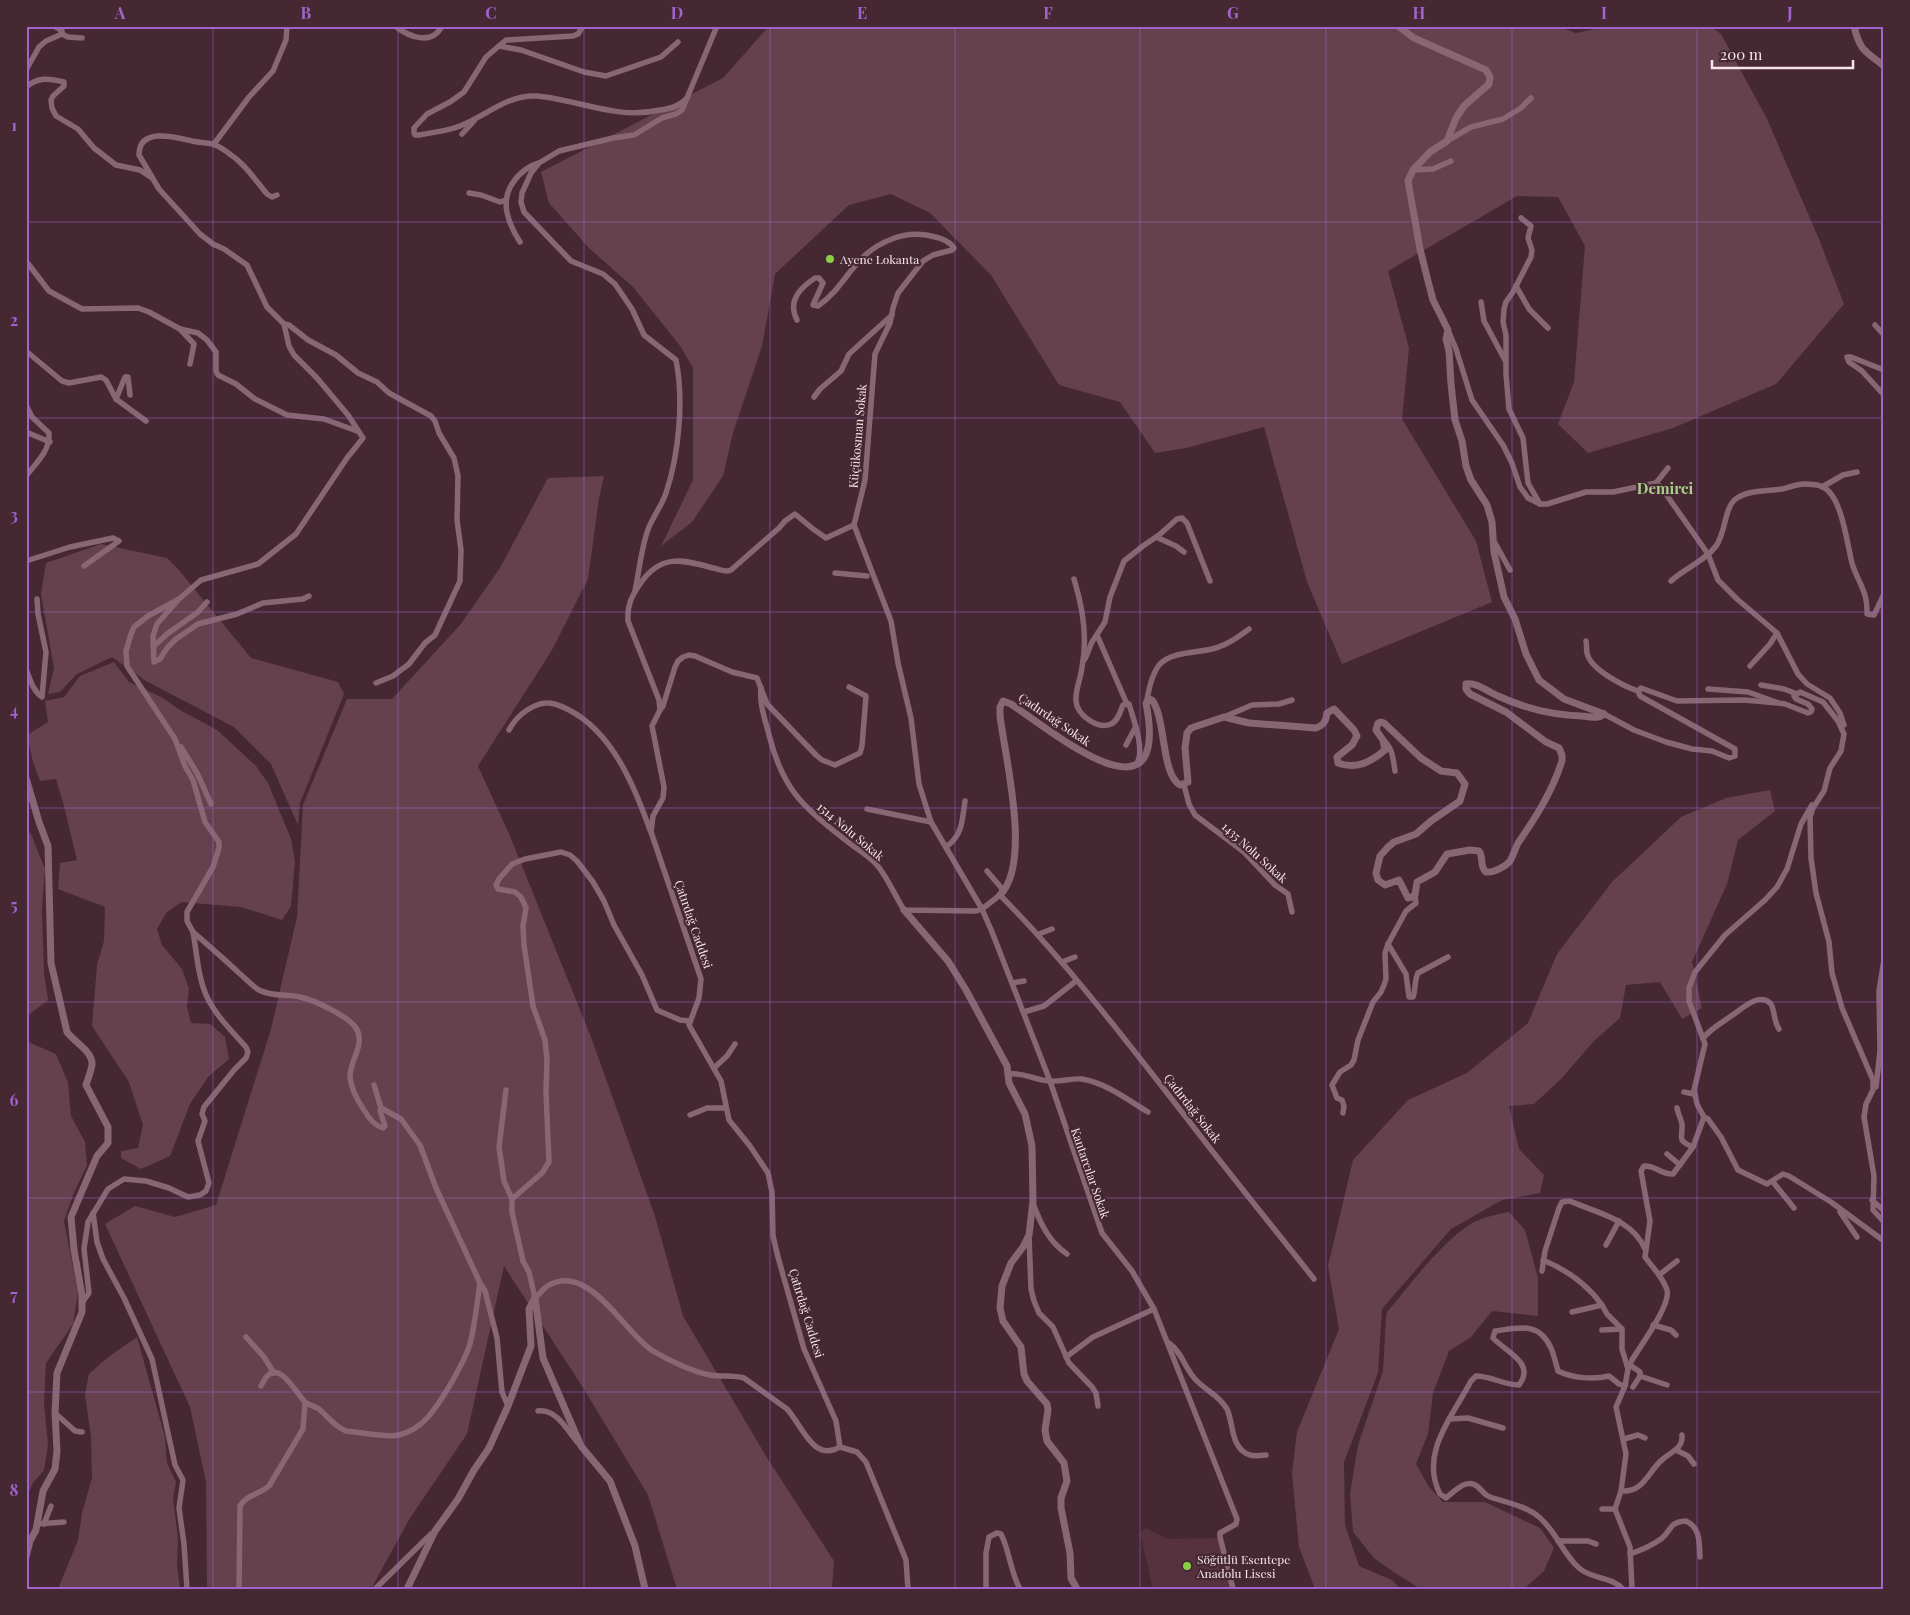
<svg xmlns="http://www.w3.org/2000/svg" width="1910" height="1615" font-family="'Playfair Display',serif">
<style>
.built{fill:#56323f}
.green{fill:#65414d}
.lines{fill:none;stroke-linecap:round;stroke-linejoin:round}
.minor{stroke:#896772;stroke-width:5.5}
.tertiary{stroke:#896772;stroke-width:7}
.grid{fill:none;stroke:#a064cc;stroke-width:1;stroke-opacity:0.55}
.poi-dot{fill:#8ace47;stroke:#452832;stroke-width:2}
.labels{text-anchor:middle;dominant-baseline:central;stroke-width:4.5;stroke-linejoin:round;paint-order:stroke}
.poi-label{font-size:12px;fill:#f8e5ea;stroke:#452832;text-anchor:start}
.street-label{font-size:12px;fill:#f8e5ea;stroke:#452832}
.quarter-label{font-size:15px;font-weight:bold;fill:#abd18d;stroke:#452832}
.neatline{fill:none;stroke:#a064cc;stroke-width:2}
.grid-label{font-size:16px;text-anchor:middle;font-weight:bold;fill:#a064cc}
</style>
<rect width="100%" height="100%" fill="#452832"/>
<polygon class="built" points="1146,1528 1167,1539 1220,1538 1230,1589 1153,1589 1140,1533"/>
<g class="green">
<polygon points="769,26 1557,26 1576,33 1609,26 1710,26 1721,34 1767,119 1819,239 1844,304 1776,384 1673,428 1588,453 1558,424 1574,382 1585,246 1558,197 1517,196 1388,271 1409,348 1402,419 1476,541 1492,602 1342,664 1307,582 1264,427 1186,448 1155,453 1120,402 1059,385 991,275 930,213 891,194 849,205 775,274 762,346 733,433 723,476 692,522 661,546 693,480 693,368 681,347 633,287 589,248 549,203 541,172 723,78"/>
<polygon points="604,476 599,498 588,579 552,650 478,766 510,836 591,1037 655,1216 683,1316 769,1461 834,1561 832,1589 677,1589 648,1495 582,1386 504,1266 467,1434 410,1518 371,1589 207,1589 206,1482 190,1407 105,1224 135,1206 175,1217 216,1205 271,1029 297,917 303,805 347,699 392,699 460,625 500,568 548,478"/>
<polygon points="101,544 167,558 178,569 251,658 338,682 344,694 300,803 298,825 271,764 234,727 146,681 112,657 77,674 60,692 48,694 54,668 41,594 46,563"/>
<polygon points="114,662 129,682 163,698 180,710 217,730 256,766 268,783 291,839 295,861 291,906 282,920 241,907 181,902 166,913 157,929 162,945 182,969 189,989 187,1006 191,1023 210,1024 225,1037 229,1059 208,1077 190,1104 170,1156 141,1169 121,1158 121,1151 138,1148 143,1125 129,1082 92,1026 97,965 104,941 105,907 58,889 60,863 77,860 64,806 56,779 40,781 33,762 27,735 48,722 45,701 64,697 80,676"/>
<polygon points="1770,790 1775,811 1738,840 1727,884 1692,962 1702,1008 1682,1019 1660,982 1626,985 1620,1018 1594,1041 1560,1080 1534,1104 1509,1106 1519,1149 1544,1175 1540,1193 1502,1200 1451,1229 1382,1309 1378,1373 1344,1462 1345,1525 1359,1566 1392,1580 1400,1589 1315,1589 1299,1547 1292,1473 1297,1432 1339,1329 1328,1266 1353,1160 1408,1100 1467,1073 1528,1023 1557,954 1612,882 1681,817 1726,798"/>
<polygon points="26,829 31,834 45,869 42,909 44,973 48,1000 26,1017"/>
<polygon points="26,1041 56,1054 68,1083 71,1116 85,1142 87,1165 73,1195 64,1221 78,1293 73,1324 46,1363 44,1403 48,1445 44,1470 33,1483 26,1498"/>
<path d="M1509,1212L1525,1230L1538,1278V1316L1492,1311L1471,1337L1449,1351L1433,1393L1428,1434L1416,1464L1429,1487L1443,1502H1485L1540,1528L1554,1548L1544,1571L1524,1589H1421L1395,1573L1374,1558L1353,1532L1350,1494L1358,1445L1383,1371L1386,1317L1387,1312C1410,1285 1439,1245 1469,1225C1480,1218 1496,1214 1509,1212Z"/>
<polygon points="137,1337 165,1437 167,1463 176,1482 173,1498 178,1539 177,1564 180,1589 58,1589 78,1540 82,1513 92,1478 91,1437 85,1394 89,1374 107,1358"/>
</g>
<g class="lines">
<g class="minor">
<path d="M395,26C409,37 432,46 442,26"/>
<path d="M583,26L578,34L573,36L506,40L486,57L464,92L450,102L427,114L414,128V133L415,135H420C433,132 448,131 460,126C486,116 508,94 537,96C580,100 616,120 660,110C673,108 678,107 687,98L717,26"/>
<polyline points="62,34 68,37 82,38"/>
<polyline points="499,46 521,50 584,72 606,76 661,57 678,42"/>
<polyline points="26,70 39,47 46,41 62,34 62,31 54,26"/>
<path d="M26,87C38,77 49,78 64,82V86L53,96L51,100L52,108L56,116L78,129L94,148L116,165L140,170L152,178"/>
<polyline points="462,134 474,121"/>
<polyline points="1447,141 1471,127 1503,119 1521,108 1531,98"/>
<polyline points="214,144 249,97 273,71 286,40 287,26"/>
<polyline points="1413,170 1433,169 1451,161"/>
<polyline points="469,193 481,195 500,202 506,200"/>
<path d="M277,195L272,197L267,194C256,181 245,164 231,155C226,151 220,147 215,145C208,142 199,143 192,141C175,137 139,127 139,155L159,189L200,234L213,244L224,249L247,265L267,307L284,324L289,346L294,355L317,378L348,415L363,438L347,458L296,534L258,564L201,580L179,599L148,616L134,627L131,634L126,651L127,666L175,739L185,766L193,780L205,822L219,842V848L213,867L187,912V921L193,932C209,946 224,959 239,973C245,978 252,986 259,990C272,997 287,994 300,997C314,1000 348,1016 356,1028C366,1044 350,1060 350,1076C351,1089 357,1100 364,1110C368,1117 375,1126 383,1128L385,1126L380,1111L381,1108"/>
<polyline points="1521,218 1531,226 1528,238 1532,250 1531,257 1513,292 1506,302 1504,309 1503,322 1506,335 1506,374 1509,409 1523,438 1528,483 1540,504"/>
<path d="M520,242C508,223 499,201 514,181C520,173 528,166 539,163"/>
<polyline points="26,261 49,291 82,309 138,308 149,312 180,329 198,333 207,340 216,352 216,371 218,375 236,384 255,399 287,415 324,419 357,431"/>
<polyline points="1516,286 1529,309 1548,328"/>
<polyline points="1481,302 1484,321 1506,362"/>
<polyline points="284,324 289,325 308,340 336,355 358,373 377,382 389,393 431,416 435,421 439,433 454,458 458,476 457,520 461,550 460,581 435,635 425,643 409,664 393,676 376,683"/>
<polyline points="1875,325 1884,335"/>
<polyline points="180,329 194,344 190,364"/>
<polyline points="1448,330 1456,349 1472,400 1503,445 1512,463 1520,487 1528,498 1540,504 1547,504 1586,492 1613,492 1656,483 1661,487 1708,554 1718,580 1737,599 1777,633 1798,674 1807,684 1830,698 1840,713 1844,725"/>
<polyline points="26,351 62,381 69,383 101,377 106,380 116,399 146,421"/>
<polyline points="1884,370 1851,357 1847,357 1849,362 1862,371 1884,395"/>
<polyline points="814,397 820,389 841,371 849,354 892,315"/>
<polyline points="116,399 125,377 128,377 130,395"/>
<path d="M26,405L32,417L49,433C50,451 37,462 26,476"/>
<polyline points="26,432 50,442"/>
<polyline points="1656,483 1668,468"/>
<polyline points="1822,487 1843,475 1857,472"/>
<polyline points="1156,537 1176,546 1184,552"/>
<polyline points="1495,543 1510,570"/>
<polyline points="26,561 70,547 113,538 119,541 84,566"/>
<polyline points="835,573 867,576"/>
<path d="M1074,579C1083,608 1088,637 1082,667C1081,678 1075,690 1076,701C1077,715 1098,730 1111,724C1118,721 1120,712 1123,705L1129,704C1133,718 1144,747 1138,761"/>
<path d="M1671,581C1685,568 1705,561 1716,546C1726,533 1724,506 1737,498C1749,490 1768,491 1782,489C1789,488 1796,484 1804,484C1809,484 1817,484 1823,487C1842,496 1847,544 1852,563C1858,583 1868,591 1867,614L1874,615L1884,594"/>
<path d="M635,591C639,572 642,543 649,527C654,515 662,505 666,493C679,454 684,400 676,360L644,335L632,309L615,284L603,274L571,261L524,212L521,202L522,193L531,173L539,163L559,151L613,138L634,135L662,118L676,114L682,110L687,98"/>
<polyline points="178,600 157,624 153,636 154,662 160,659 167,648 176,639 198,624 237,614 263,603 303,599 309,596"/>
<polyline points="1097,635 1127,704"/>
<path d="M1586,641C1587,644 1586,649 1587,653C1590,669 1623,686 1638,691"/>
<polyline points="153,647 167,634 198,612 207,602"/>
<polyline points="1085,659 1092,642 1105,622 1110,597 1124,561 1143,546 1159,535 1177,519 1182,518 1187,523 1210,581"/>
<polyline points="1750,666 1770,644 1777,633"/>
<path d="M26,669C30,679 33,691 42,697L46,652L38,614L37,599"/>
<polyline points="1761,685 1784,689 1797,694"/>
<path d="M761,687C759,704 765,719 769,735C782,787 802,807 843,838C853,847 867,854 876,864C887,876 895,896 904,910L976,911L982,909L931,822L919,784L911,718L898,663L891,621L854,525L865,480L875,354L890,323L893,308L898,293L923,261L933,255L952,250L954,248C948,239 936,237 926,235C914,233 904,234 892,239C852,254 849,284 818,306L813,305L823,283L819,278H815C800,288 787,301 797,320"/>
<polyline points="1708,689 1748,692 1776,702"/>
<path d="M1147,700C1149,688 1152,673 1160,664C1173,651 1199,653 1216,648C1229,644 1238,637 1249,629"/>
<path d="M660,710L659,700L628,621C627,606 631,597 640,584C660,554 682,559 713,568C720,569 725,573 731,570L779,528L785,521L795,514L813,529L826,538L854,525"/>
<polyline points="1604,714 1634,730 1666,742 1692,749 1712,751 1729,758 1735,756 1735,749 1640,696 1638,691 1641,688 1677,701 1744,700 1778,703 1785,704 1808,713 1811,712 1812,709 1808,704 1796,699 1794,696 1800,692 1823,702 1838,721 1844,734 1841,751 1830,768 1824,791 1813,808 1810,817 1811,858 1816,893 1829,942 1832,973 1842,1008 1873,1080 1873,1090 1866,1104 1864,1117 1874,1176 1873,1210 1884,1222"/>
<polyline points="1224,717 1252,705 1279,704 1292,700"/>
<path d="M509,730C516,717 525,709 540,704C550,701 559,705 569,710C612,732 634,785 650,830"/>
<path d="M1383,740C1393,748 1393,759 1395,771"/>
<polyline points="1126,745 1135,728"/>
<polyline points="181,747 197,773 211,804"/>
<polyline points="1184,785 1189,804 1195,815 1244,852 1275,885 1288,894 1292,912"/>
<polyline points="1812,805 1801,824 1787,869 1777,887 1765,900 1725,935 1695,972 1689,988 1689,1001 1705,1044 1694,1090 1697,1104 1704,1117 1708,1119 1721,1137 1738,1170 1767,1184 1783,1174 1789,1176 1831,1202 1884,1241"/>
<polyline points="867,809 931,822"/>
<path d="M946,847C963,835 962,820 965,801"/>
<polyline points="987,871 1004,891"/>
<polyline points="1039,934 1052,929"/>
<path d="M1388,944L1406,974L1409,997H1413C1416,989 1414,981 1418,973L1448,957"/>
<polyline points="1062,962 1075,957"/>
<polyline points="1012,983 1024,981"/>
<polyline points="1024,1012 1044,1006 1076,981"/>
<path d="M1703,1038C1714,1026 1719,1025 1731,1016C1741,1010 1758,992 1770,1003C1775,1007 1773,1021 1779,1029"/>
<polyline points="714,1068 727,1056 735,1044"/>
<path d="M1009,1074C1025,1072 1036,1081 1051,1081C1061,1082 1071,1078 1082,1079C1106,1083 1128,1100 1148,1112"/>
<polyline points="374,1085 381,1108 401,1119 420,1145 436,1188 480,1283 485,1291 497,1338 502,1392 508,1406"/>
<polyline points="1876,1087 1880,1051 1879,991 1884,960"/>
<polyline points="506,1090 499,1147 504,1181 512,1199 512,1212 523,1261 529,1272 535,1298"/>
<polyline points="1684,1092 1694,1094"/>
<path d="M1677,1108C1678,1114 1681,1119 1682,1124C1683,1138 1676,1140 1693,1147"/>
<polyline points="1343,1113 1344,1106 1342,1100 1337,1098 1332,1085 1340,1072 1351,1065 1354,1060 1358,1040 1373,1002 1381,992 1384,985 1386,979 1385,953 1388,944 1406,911 1416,903 1415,895"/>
<polyline points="690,1115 707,1108 726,1108"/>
<polyline points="1667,1154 1680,1165"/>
<polyline points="1773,1182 1794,1208"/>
<polyline points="512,1199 542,1173 549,1162 546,1092 547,1060 545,1040 533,1006 524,945 523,926 526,908 521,897 515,892 498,889 496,885 499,879 512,864 525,859 561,852 570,855 577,861 593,882 604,901 614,925 642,975 657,1010 680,1020 689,1021"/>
<polyline points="1872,1200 1884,1211"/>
<path d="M1033,1203C1040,1223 1049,1242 1067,1254"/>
<polyline points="1840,1212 1857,1237"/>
<polyline points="93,1213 97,1242 103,1259 124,1298 152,1359 175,1465 183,1480 179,1508 184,1544 187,1589"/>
<polyline points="1029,1235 1031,1289 1034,1301 1039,1313 1053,1327 1069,1363 1092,1387 1096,1393 1098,1406"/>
<polyline points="1606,1245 1619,1221"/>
<path d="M1543,1260C1567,1270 1587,1284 1602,1305"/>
<path d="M1542,1271L1545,1251L1559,1208L1562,1202L1570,1201C1597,1213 1632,1219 1645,1249"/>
<polyline points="1659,1275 1677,1261"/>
<path d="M535,1298C539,1295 542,1290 546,1287C588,1259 624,1333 653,1351C668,1360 693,1372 710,1375C722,1377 733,1375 744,1378L787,1409C802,1425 813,1463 840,1447"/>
<path d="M82,1303L89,1293L84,1249L88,1222L108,1189L124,1179L146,1181L169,1188L188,1197L200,1195L206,1191L209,1183L198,1141L205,1121L202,1114L204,1107L234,1070L246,1058L248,1052L246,1047C232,1031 216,1016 207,997C198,978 197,954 193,932"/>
<polyline points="1572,1312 1602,1305 1607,1314 1622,1329 1622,1349 1628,1369"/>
<polyline points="1653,1325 1671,1330 1676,1335"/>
<polyline points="1602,1330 1622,1329"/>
<polyline points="246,1337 264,1357 274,1373"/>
<path d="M1169,1343C1182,1352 1185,1369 1196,1380C1206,1391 1219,1395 1227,1409C1233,1422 1231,1443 1244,1452C1250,1457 1258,1456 1266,1455"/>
<polyline points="1066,1357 1093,1337 1154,1309"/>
<polyline points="1630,1365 1640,1372 1640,1376 1633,1387"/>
<polyline points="1640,1376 1667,1385"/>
<path d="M261,1386C276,1352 294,1391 305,1402C308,1405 315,1406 319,1409C328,1417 335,1427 346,1431C360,1432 387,1438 399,1435C411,1432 421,1425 428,1417C442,1401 464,1363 470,1344C475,1324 477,1303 480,1283"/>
<path d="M538,1411C556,1408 568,1431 578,1443"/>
<polyline points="55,1413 75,1431 82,1432"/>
<polyline points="1449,1419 1468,1418 1503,1428"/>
<polyline points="1624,1439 1638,1435 1645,1438"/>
<polyline points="840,1447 836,1421 804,1349 778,1257 773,1236 772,1192 768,1173 750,1146 729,1120 721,1081 689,1025 699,998 701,979 651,832 653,816 663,798 664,787 652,726 660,710 663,706 675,667 678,661 683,657 689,655 695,656 732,672 757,678 767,704 816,755 822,760 835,765 860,753 862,746 866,696 849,687"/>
<polyline points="840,1447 857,1452 866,1462 906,1560 908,1589"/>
<polyline points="1676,1450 1688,1456 1694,1464"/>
<path d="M1621,1491C1644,1493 1648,1471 1663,1459C1672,1451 1683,1449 1682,1435"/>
<polyline points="1602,1509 1615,1509"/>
<polyline points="37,1524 64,1522"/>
<polyline points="44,1524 51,1506"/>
<polyline points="1558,1541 1588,1541 1596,1544"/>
<path d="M1630,1554C1642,1550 1651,1546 1661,1539C1672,1531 1668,1522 1686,1521C1701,1528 1699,1543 1700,1557"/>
<path d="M239,1589L240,1506C246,1495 260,1494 269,1486L303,1429L305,1402"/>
<polyline points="375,1589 431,1534"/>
<path d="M986,1589V1553L989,1537L997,1533L1001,1534C1010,1552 1010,1571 1020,1589"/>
<path d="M1233,1589L1220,1537V1533L1236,1524L1237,1519L1154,1309L1132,1271L1102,1233L1050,1081L992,932L982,909L1000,895C1070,966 1131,1047 1192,1125C1232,1177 1273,1227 1314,1279"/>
<path d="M1623,1589C1611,1576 1593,1580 1579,1568C1563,1554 1556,1531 1539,1517C1526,1506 1505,1502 1490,1497C1484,1495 1483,1491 1478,1487C1467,1477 1455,1491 1446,1498L1440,1494C1419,1453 1453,1416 1471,1381L1476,1376C1491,1376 1504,1385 1519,1385C1536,1363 1506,1352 1493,1338L1495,1331C1518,1328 1539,1321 1551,1348C1554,1355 1556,1364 1558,1371C1572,1378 1594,1380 1609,1376L1619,1384L1625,1386"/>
<path d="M1632,1589L1630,1547L1615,1509L1621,1491L1626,1454L1616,1407L1625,1386L1628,1369L1632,1360C1641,1345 1671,1305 1667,1290C1663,1277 1652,1267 1645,1257L1650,1221L1641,1171L1644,1166C1655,1165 1662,1175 1673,1174L1693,1147L1704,1117"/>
</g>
<g class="tertiary">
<polyline points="1398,26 1414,38 1486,70 1490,77 1489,84 1464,106 1456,118 1447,141 1430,152 1413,170 1408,181 1420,249 1428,281 1433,300 1448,330 1446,339 1449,351 1451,384 1455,420 1462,441 1466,466 1471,480 1487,505 1492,522 1494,552 1504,597 1515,619 1526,654 1539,680 1564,699 1604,714"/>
<path d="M1854,26C1860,52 1866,51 1884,66"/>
<path d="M26,778L39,822L48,846L51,963L67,1032C74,1042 93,1051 92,1065C91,1071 88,1079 86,1085L108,1127V1143L97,1156L71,1217L74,1250L82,1295V1312L57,1373L55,1413L57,1451L55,1469L43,1491L36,1530L30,1541L26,1557"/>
<path d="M1000,895C1032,863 1005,757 1000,716V707L1003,701L1011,704C1053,732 1171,831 1146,703L1149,699L1152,700C1166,718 1161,774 1180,785L1188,782L1185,748L1187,733L1191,728L1224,717L1249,723L1316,728C1324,725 1326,721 1327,713L1334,709L1354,730L1357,736L1352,745L1337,757L1338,763C1356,770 1371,762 1385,750L1383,740L1376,730L1378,723L1381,722L1384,723L1421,758L1441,771L1457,773L1465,784L1460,801L1431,821L1416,834L1394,842L1388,847L1380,856L1376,873L1378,880L1385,885L1399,880L1408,898L1412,897L1415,895L1417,882L1435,872L1447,854L1470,850L1479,851C1484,857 1479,866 1486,872C1493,873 1505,867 1510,861C1513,856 1515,849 1518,843C1536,817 1552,792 1562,761V755L1559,748L1546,742L1506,712L1470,694L1466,689V684C1477,682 1488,692 1498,696C1526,709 1552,715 1582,716C1590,716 1597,720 1604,714"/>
<polyline points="904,910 948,961 966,990 1007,1066 1009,1083 1025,1114 1032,1146 1033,1201 1029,1235 1023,1247 1011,1263 1002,1286 1000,1308 1003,1321 1021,1347 1024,1374 1027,1381 1047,1404 1048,1410 1045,1430 1047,1441 1064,1463 1067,1481 1061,1498 1061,1508 1070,1553 1071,1578 1077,1589"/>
<polyline points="535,1298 543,1358 581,1446 610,1481 635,1546 645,1589"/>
<polyline points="407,1589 435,1531 458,1499 474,1470 489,1448 508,1406 531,1346 529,1309 535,1298"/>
</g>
</g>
<path class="grid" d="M213,26V1589M398,26V1589M584,26V1589M770,26V1589M955,26V1589M1140,26V1589M1326,26V1589M1512,26V1589M1697,26V1589M26,222H1884M26,418H1884M26,612H1884M26,808H1884M26,1002H1884M26,1198H1884M26,1392H1884"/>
<g class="poi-dot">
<circle cx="830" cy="259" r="5"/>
<circle cx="1187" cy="1566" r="5"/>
</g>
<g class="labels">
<g class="poi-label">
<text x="840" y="259">Ayene Lokanta</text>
<text x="1197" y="1559">Söğütlü Esentepe<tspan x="1197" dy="14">Anadolu Lisesi</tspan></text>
</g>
<g class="street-label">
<text transform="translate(857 436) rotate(-85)">Küçükosman Sokak</text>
<text transform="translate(1055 719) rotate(34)">Çadırdağ Sokak</text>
<text transform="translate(851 831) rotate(40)">1514 Nolu Sokak</text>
<text transform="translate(1255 852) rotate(42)">1435 Nolu Sokak</text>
<text transform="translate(694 924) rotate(71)">Çatırdağ Caddesi</text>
<text transform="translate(1193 1108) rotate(52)">Çadırdağ Sokak</text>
<text transform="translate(1091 1173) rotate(71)">Kantarcılar Sokak</text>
<text transform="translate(807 1313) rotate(73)">Çatırdağ Caddesi</text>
</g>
<g class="quarter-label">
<text x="1665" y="488">Demirci</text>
</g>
</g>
<rect width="1910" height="1615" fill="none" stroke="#452832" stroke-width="55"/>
<path d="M1712 60v8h141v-8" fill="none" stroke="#f8e5ea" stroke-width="2.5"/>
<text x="1720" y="60" font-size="15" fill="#f8e5ea" stroke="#452832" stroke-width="4" paint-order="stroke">200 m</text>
<rect x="28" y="28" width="1854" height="1560" class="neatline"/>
<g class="grid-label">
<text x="120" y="19">A</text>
<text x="306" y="19">B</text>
<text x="491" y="19">C</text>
<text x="677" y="19">D</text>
<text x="862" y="19">E</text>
<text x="1048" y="19">F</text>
<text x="1233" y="19">G</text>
<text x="1419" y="19">H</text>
<text x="1604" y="19">I</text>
<text x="1790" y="19">J</text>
<text x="14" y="131">1</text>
<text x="14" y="326">2</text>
<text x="14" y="521">3</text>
<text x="14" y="716">4</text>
<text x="14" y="911">5</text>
<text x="14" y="1106">6</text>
<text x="14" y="1301">7</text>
<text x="14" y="1496">8</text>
</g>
</svg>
